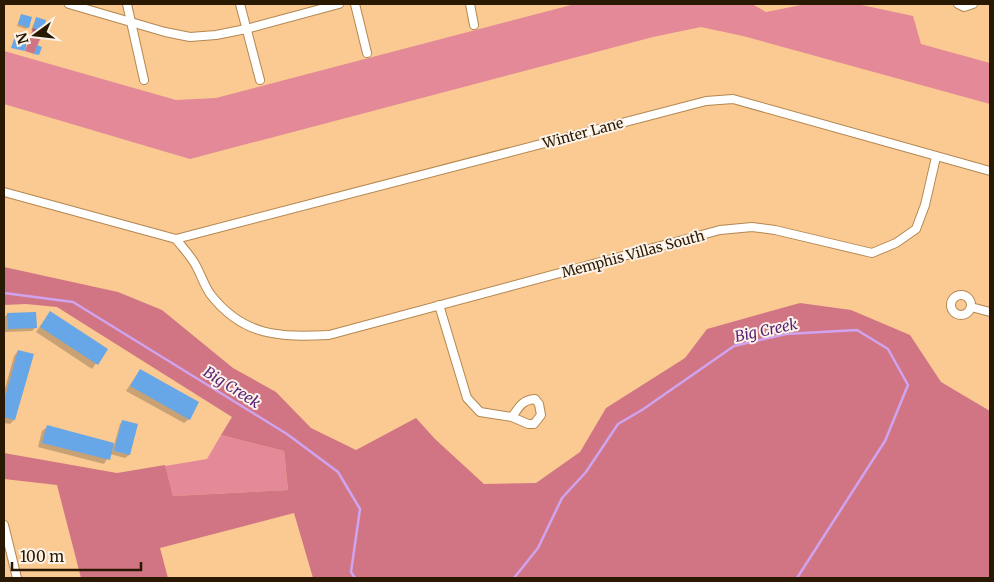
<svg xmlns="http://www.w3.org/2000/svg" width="994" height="582" font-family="Merriweather,serif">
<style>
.green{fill:#e48997}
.forest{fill:#d17584}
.shadow{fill:#0003}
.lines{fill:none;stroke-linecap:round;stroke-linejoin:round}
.stream{stroke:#d0a3ef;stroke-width:2.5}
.building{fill:#67a6e7}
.minor-casing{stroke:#b48751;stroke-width:10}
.minor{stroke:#fff;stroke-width:8}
.labels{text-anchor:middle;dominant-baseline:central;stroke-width:4;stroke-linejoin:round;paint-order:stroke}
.street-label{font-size:14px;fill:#291802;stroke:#fdf3e8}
.water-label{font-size:15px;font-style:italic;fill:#571f77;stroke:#fdf3e8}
</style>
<rect width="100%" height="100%" fill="#faca92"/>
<g class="green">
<polygon points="575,4 752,4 766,12 806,4 857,4 913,16 921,44 990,63 990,104 743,36 701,27 653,37 190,159 4,104 4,51 176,100 216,98"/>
<polygon points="221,435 284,451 288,490 173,496 165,466 207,459"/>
</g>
<g class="forest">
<polygon points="33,28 43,32 34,54 25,51"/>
<polygon points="4,267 118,292 162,310 233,368 276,392 311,428 356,450 416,418 435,439 484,484 536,483 580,452 606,408 685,358 707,329 800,303 851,310 910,335 941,382 990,411 990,578 313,578 294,513 160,548 168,578 81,578 57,485 4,479 4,453 117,473 165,465 173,496 288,490 284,451 221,435 232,417 57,307 26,304 4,305"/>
</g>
<g class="shadow">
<polygon points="21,15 28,27 26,29 17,26"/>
<polygon points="36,18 42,31 40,33 31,30"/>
<polygon points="50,312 106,349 92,369 36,332"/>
<polygon points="8,314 35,328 32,331 5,332 4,317"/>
<polygon points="18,351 14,420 10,424 4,423 4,392 14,356"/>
<polygon points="140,370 189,419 184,423 126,391"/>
<polygon points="123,421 137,425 129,455 125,458 110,454 104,464 38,447 42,431 47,427 114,445 120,424"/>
</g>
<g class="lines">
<g class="stream">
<polyline points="4,293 73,302 287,434 338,472 360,509 351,572 355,578"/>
<polyline points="514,578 538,548 562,498 586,472 618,424 642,410 734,346 786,334 857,330 888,349 908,385 885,441 797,578"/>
</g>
</g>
<g class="building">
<polygon points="21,14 32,17 29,28 18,24"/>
<polygon points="36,17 46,20 43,32 33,28"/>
<polygon points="14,39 27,42 25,51 11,48"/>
<polygon points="37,45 42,47 39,55 34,54"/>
<polygon points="50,311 108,349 98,365 40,327"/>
<polygon points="36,312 37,328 8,329 7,313"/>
<polygon points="18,350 34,354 15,420 4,417 4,401"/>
<polygon points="140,369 199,402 190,420 130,386"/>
<polygon points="122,420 138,424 130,455 114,451"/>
<polygon points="47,425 114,443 110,460 42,443"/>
</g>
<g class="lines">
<g class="minor-casing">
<g id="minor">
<polyline points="69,4 165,32 190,37 216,35 246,29 339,4"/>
<polyline points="127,4 144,80"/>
<polyline points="240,4 260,80"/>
<polyline points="355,4 367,53"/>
<polyline points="470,4 474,25"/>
<polyline points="958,4 964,7 973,4"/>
<path d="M4,192L176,239C182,247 190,255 195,264C201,274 204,286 211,295C244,337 280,337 329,335L720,230L752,227L775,230L872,253L896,243L916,229L925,205L936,157"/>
<polyline points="176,239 706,101 733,99 990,171"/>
<circle cx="961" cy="305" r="10"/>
<path d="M439,305L467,398L480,412L512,417L528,424H534L541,415L539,404L535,399C522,400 519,407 512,417"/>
<polyline points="971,307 990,312"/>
<polyline points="4,525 17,578"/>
</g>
</g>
<use href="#minor" class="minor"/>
</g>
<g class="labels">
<g class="street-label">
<text transform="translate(583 133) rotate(-15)">Winter Lane</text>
<text transform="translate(633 254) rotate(-15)">Memphis Villas South</text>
</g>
<g class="water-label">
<text transform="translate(766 330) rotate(-12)">Big Creek</text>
<text transform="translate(232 387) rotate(32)">Big Creek</text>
</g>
</g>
<rect width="994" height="582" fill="none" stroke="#291802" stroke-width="10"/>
<g transform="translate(35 35) rotate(255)" stroke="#fdf3e8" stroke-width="4" paint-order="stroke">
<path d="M0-4L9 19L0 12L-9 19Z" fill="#291802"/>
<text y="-8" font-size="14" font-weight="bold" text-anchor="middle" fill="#291802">N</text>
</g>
<path d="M12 562v8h129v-8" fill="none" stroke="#291802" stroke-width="2.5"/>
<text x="20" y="562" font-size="15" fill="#291802" stroke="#fdf3e8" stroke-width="4" paint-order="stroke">100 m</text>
</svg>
